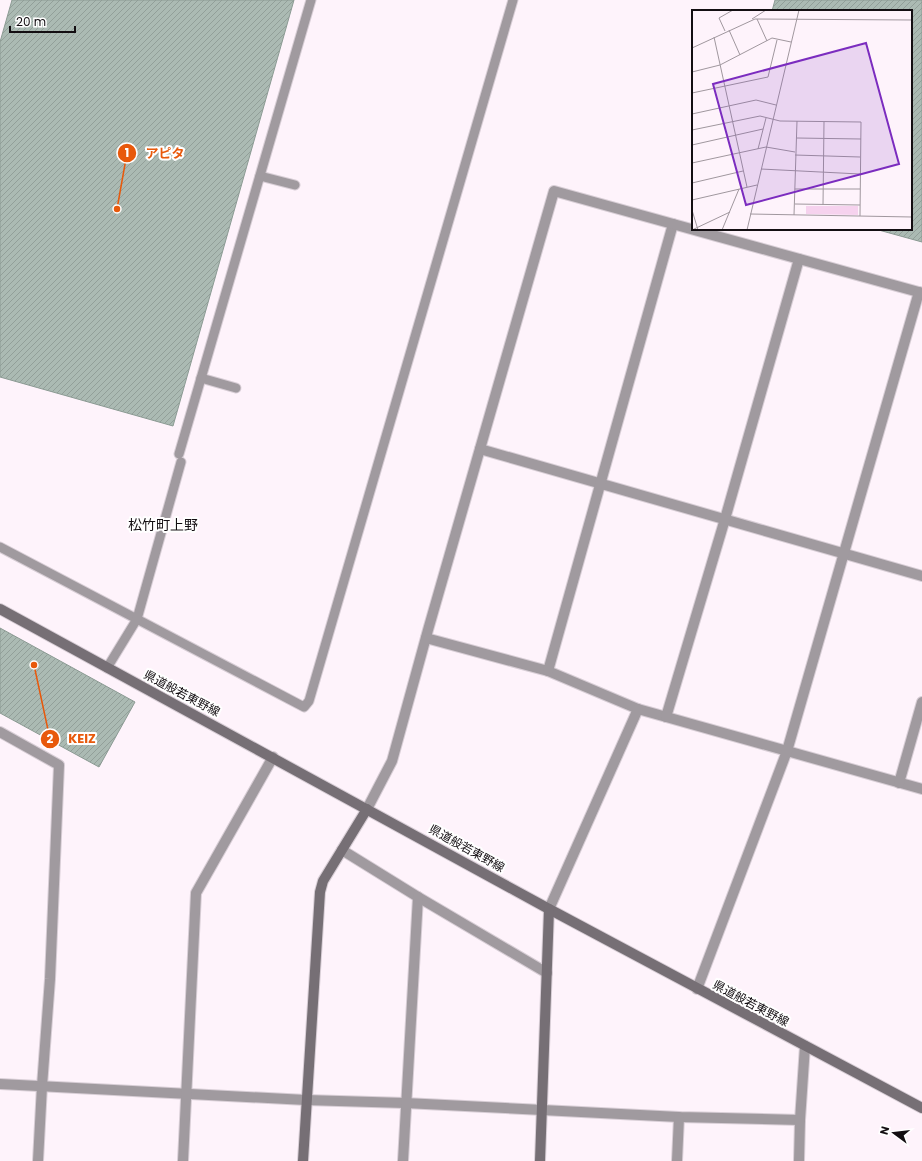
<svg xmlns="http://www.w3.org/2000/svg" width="922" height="1161" font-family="Poppins,'Noto Sans JP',sans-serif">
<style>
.building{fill:url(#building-hatch);stroke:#8b9a93}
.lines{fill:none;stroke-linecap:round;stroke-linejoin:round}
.lane-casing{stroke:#d8ced6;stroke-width:11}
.street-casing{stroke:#d8ced6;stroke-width:12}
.secondary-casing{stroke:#d8ced6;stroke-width:12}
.lane{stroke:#a09a9f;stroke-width:9}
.street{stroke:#a09a9f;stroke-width:10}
.secondary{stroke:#766f75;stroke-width:10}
.labels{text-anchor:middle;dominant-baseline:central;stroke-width:4;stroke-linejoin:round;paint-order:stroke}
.street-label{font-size:12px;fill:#130e12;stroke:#fff}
.quarter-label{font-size:14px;fill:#130e12;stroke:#fff}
.inset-road{fill:none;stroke:#a0979e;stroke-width:1}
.view{fill:#7b2cbf;fill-opacity:0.15;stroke:#7b2cbf;stroke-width:2}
.inset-edge{fill:none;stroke:#130e12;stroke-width:2}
.leader{fill:none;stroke:#e8590c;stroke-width:1.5}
.callout-dot{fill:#e8590c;stroke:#fff;stroke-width:1.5}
.mark-label{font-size:12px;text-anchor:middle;font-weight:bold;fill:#fff}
.callout-label{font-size:13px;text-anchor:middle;font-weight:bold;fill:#e8590c;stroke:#fff;stroke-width:4;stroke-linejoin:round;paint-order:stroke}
</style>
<defs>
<pattern id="building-hatch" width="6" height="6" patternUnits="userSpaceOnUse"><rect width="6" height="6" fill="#abbab3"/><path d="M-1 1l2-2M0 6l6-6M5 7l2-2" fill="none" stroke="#929f99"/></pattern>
</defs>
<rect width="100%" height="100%" fill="#fef3fb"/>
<g class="building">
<polygon points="12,0 294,0 173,426 0,377 0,42"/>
<polygon points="775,0 922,0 922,242 875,229 911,229 911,11 772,11"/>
<polygon points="0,628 135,702 99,767 0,713"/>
</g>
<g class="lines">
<g class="lane-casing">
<g id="lane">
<polyline points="260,176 295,185"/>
<polyline points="201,378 236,388"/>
<polyline points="179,454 311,0"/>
<polyline points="0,547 304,707 309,701 513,0"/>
<polyline points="107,668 137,619 181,462"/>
</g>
</g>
<g class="street-casing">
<g id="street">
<polyline points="480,449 922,576"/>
<polyline points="426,638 548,671 638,709 922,789"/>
<polyline points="548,671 673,224"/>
<polyline points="666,717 725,519 799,259"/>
<polyline points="0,732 59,765 50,979 42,1086 38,1161"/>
<polyline points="899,783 922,702"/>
<polyline points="367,809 392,761 428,630 554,191 922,293"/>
<polyline points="342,850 418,897 547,973"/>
<polyline points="549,909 638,709"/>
<polyline points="697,989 787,751 919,292"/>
<polyline points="0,1084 306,1100 405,1103 679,1117 800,1120"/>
<polyline points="183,1161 196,893 273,757"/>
<polyline points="403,1161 418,897"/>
<polyline points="677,1161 679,1117"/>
<polyline points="799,1161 800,1120 805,1046"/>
</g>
</g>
<g class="secondary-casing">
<g id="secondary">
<polyline points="0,609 549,909 922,1108"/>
<polyline points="303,1161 320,892 323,881 367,809"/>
<polyline points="540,1161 549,909"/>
</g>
</g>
<use href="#lane" class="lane"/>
<use href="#street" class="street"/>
<use href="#secondary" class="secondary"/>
</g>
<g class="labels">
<g class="street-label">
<text transform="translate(182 693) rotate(28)">県道般若東野線</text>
<text transform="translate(467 848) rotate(29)">県道般若東野線</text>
<text transform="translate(751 1003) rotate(28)">県道般若東野線</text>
</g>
<g class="quarter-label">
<text x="163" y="525">松竹町上野</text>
</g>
</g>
<g transform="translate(692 10)">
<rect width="220" height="220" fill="#fef3fb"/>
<path d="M114,196H166V205L114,204Z" fill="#f6d2ee"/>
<path class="inset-road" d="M60,9L74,0M65,9L75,31M37,20L48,45M33,21L27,8L41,0M22,27L55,177M0,38L63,9L220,10M0,62L28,55L80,28L99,32M0,83L76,67L85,30M0,104L64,90L84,95M0,120L68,106L88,111L169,112L168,206M105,128L169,129M0,135L71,119M66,139L74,108M103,145L168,147M0,153L74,137L103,142M69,159L168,164M0,173L51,161M103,179H168M0,190L65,175M103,194L168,195M131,195L132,112M0,200L6,220M58,204L220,207M102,205L105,111M0,220L38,202M30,220L47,179M55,220L107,0"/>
<path class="view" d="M174,33L207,154L54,195L21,74Z"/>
<rect width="220" height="220" class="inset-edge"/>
</g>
<path class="leader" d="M117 209L127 153M34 665L50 739"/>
<g class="callout-dot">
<circle cx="117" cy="209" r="4"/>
<circle cx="34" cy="665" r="4"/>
<circle cx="127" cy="153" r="10"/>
<circle cx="50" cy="739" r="10"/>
</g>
<g class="mark-label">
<text x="127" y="157">1</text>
<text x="50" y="743">2</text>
</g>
<g class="callout-label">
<text x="165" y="158">アピタ</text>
<text x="82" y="743">KEIZ</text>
</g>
<g transform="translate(894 1133) rotate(285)" stroke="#ffffff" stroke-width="3" paint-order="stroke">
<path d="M0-3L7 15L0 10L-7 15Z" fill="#130e12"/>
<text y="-6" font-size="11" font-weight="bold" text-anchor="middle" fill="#130e12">N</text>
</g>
<path d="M10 26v6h65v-6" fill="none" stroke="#130e12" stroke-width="2"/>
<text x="16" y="26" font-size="12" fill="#130e12" stroke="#ffffff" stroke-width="3" paint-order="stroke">20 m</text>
</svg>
